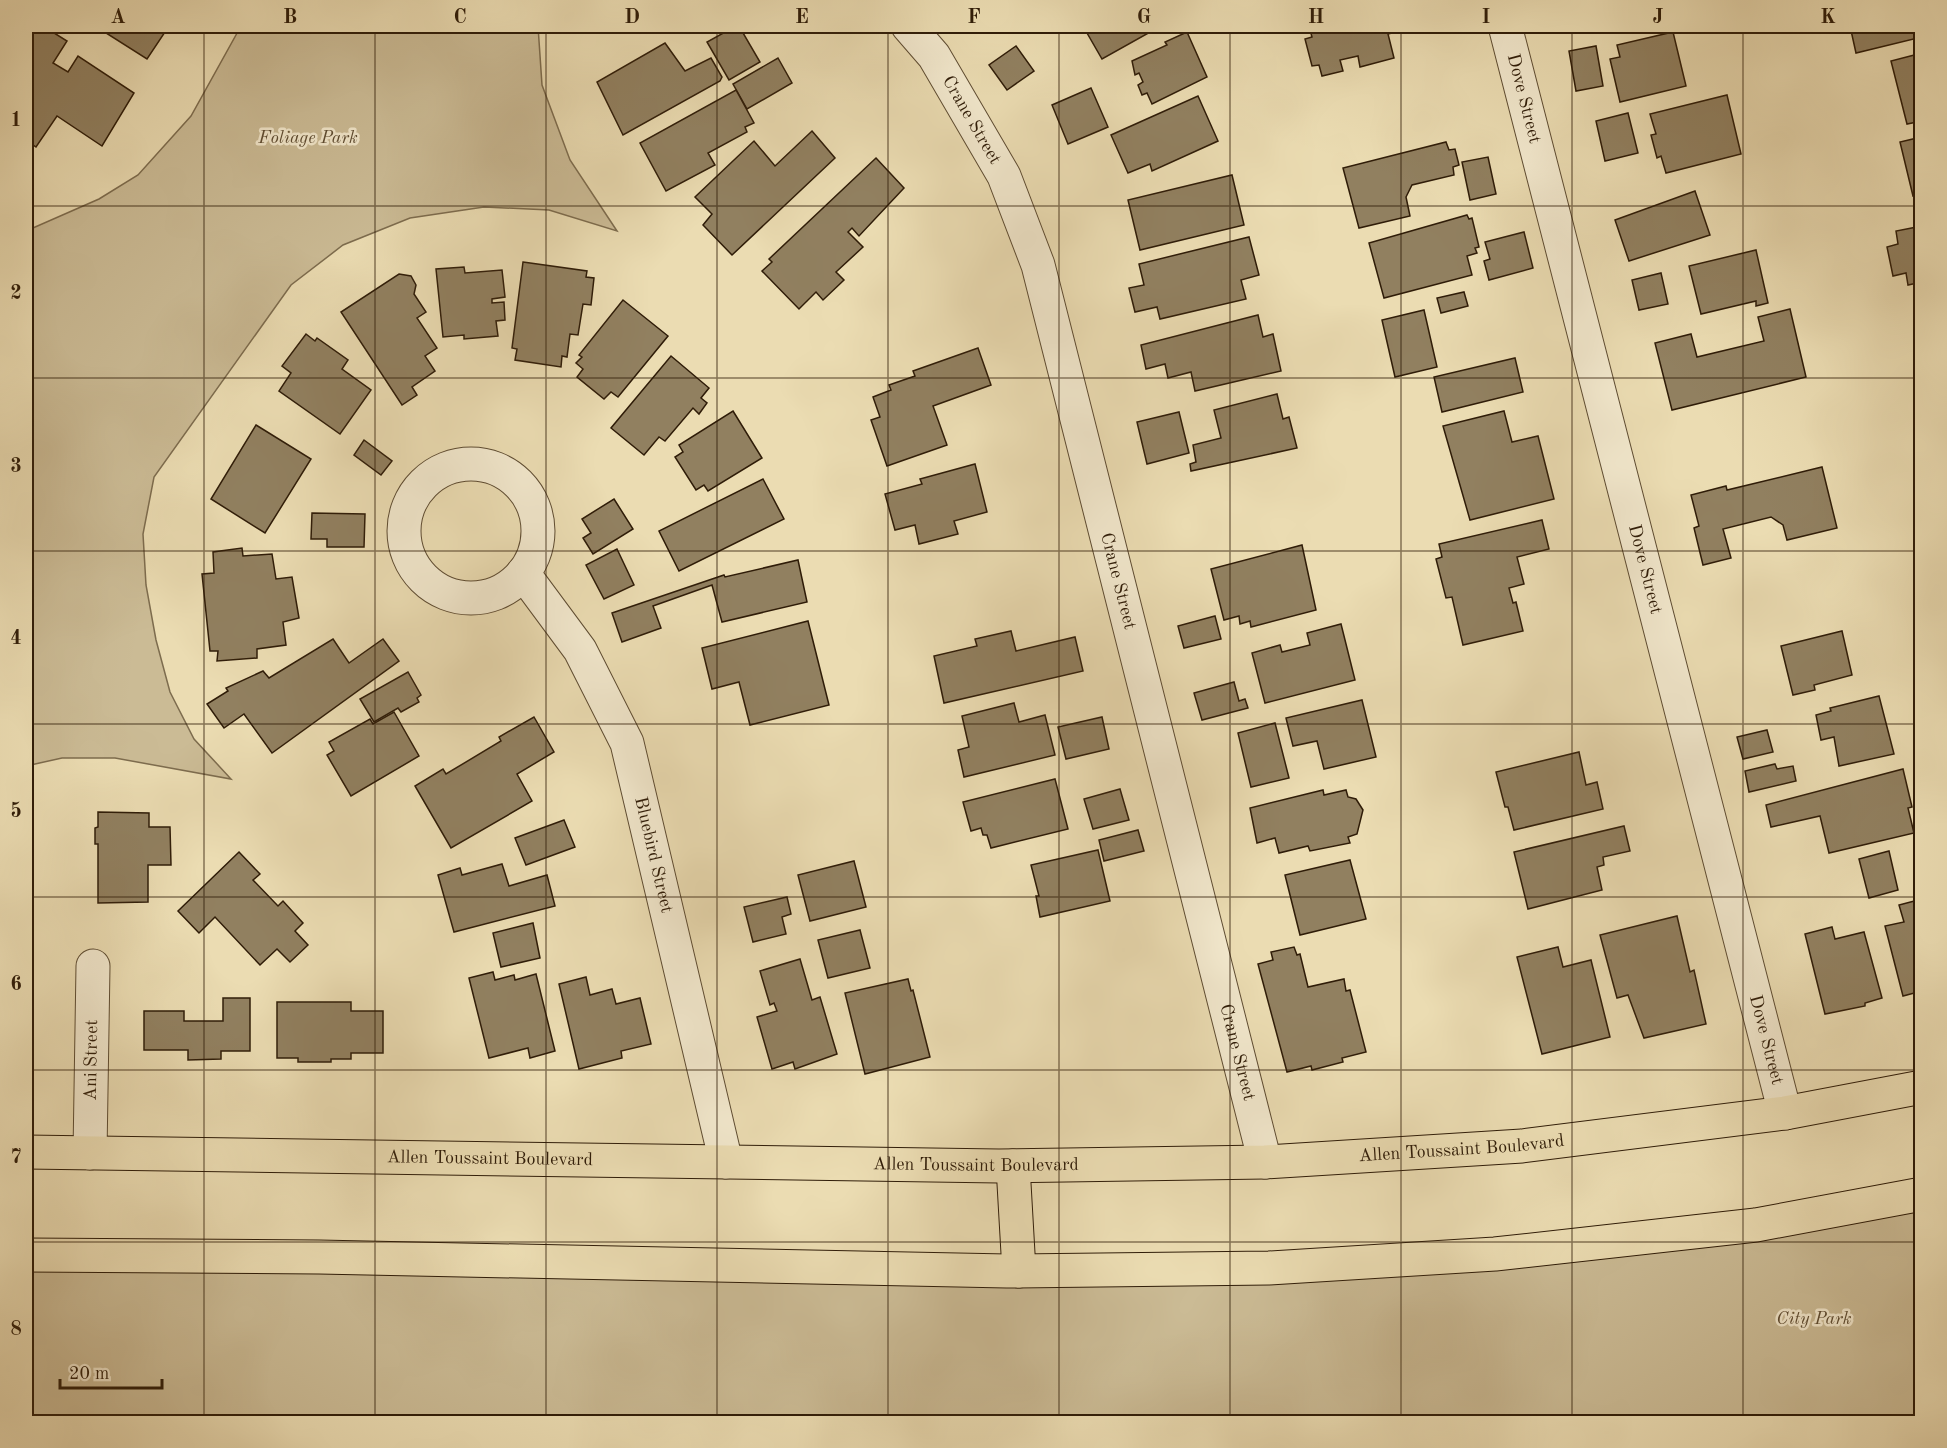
<svg xmlns="http://www.w3.org/2000/svg" width="1947" height="1448" font-family="'Old Standard TT',serif">
<style>
.green{fill:#cbbb95;stroke:#7d6c4e;stroke-width:1.5}
.building{fill:#918060;stroke:#2f1c08;stroke-width:1.5}
.lines{fill:none;stroke-linecap:round;stroke-linejoin:round}
.minor-casing{stroke:#5e4c32;stroke-width:35}
.major-casing{stroke:#2f1c08;stroke-width:35}
.minor{stroke:#f2e8cd;stroke-width:33}
.major{stroke:#ebdcb2;stroke-width:33}
.grid{fill:none;stroke:#2f1c08;stroke-width:1.5;stroke-opacity:0.55}
.labels{text-anchor:middle;dominant-baseline:central;stroke-width:5;stroke-linejoin:round;paint-order:stroke}
.street-label{font-size:18px;fill:#2f1c08;stroke:#f2e8cd}
.park-label{font-size:18px;font-style:italic;fill:#5e4c32;stroke:#f2e8cd}
.neatline{fill:none;stroke:#2f1c08;stroke-width:2}
.grid-label{font-size:20px;text-anchor:middle;font-weight:bold;fill:#2f1c08}
</style>
<rect width="100%" height="100%" fill="#ebdcb2"/>
<filter id="stains"><feTurbulence type="fractalNoise" baseFrequency=".00333" numOctaves="4"/><feColorMatrix values="0 0 0 0 .2 0 0 0 0 .09 0 0 0 0 .02 0 0 0 .5 -.17"/></filter>
<radialGradient id="worn" r=".72"><stop offset=".6" stop-color="#630" stop-opacity="0"/><stop offset="1" stop-color="#630" stop-opacity=".3"/></radialGradient>
<g class="green">
<polygon points="241,26 538,26 542,85 570,160 617,231 549,210 484,207 410,218 343,245 291,285 154,477 143,534 146,585 156,640 170,692 194,739 231,779 115,758 62,758 26,766 26,231 99,199 138,175 191,116"/>
<polygon points="1921,1194 1921,1422 26,1422 26,1255 1269,1268"/>
</g>
<g class="building">
<polygon points="26,26 43,26 67,41 53,63 68,72 78,56 134,93 102,146 57,116 36,147 26,140"/>
<polygon points="95,26 169,26 147,59"/>
<polygon points="736,26 739,26 760,62 729,80 707,42"/>
<polygon points="1083,26 1161,26 1102,59"/>
<polygon points="1309,26 1390,26 1392,33 1388,34 1394,58 1360,67 1358,56 1340,60 1343,71 1322,76 1319,65 1312,66 1305,39 1312,37"/>
<polygon points="1850,26 1922,26 1922,37 1856,53"/>
<polygon points="1187,32 1207,77 1152,104 1147,93 1142,95 1138,85 1143,82 1139,73 1135,75 1132,61 1167,45 1165,42"/>
<polygon points="1673,32 1686,86 1620,102 1610,59 1620,57 1617,45"/>
<polygon points="665,43 685,71 711,58 722,77 720,81 623,135 597,82"/>
<polygon points="1016,46 1034,71 1007,90 989,65"/>
<polygon points="1596,46 1603,86 1576,91 1569,51"/>
<polygon points="1922,53 1922,121 1907,124 1891,61"/>
<polygon points="778,58 792,83 747,109 733,84"/>
<polygon points="1091,88 1108,127 1068,144 1052,105"/>
<polygon points="736,90 754,123 745,127 747,132 708,153 715,165 666,191 640,143"/>
<polygon points="1727,95 1741,154 1666,173 1661,156 1657,158 1651,135 1656,134 1650,114"/>
<polygon points="1198,96 1218,141 1152,171 1150,164 1128,173 1111,135"/>
<polygon points="1628,113 1638,153 1605,161 1596,121"/>
<polygon points="812,131 835,158 732,255 703,225 712,214 695,197 754,141 775,166"/>
<polygon points="1922,134 1922,194 1913,196 1900,142 1921,137"/>
<polygon points="1446,142 1449,150 1455,149 1459,165 1453,167 1454,175 1412,185 1406,197 1410,216 1359,228 1343,168"/>
<polygon points="1488,157 1496,194 1470,200 1462,162"/>
<polygon points="876,158 904,188 859,236 852,228 848,232 863,247 836,272 844,280 823,300 816,292 799,309 762,271 772,262 769,259"/>
<polygon points="1232,175 1244,225 1140,250 1128,200"/>
<polygon points="1695,191 1710,235 1629,261 1615,220"/>
<polygon points="1467,215 1469,219 1472,218 1479,247 1475,248 1477,253 1467,256 1472,275 1384,298 1369,243"/>
<polygon points="1922,226 1922,282 1908,285 1906,273 1893,276 1887,247 1898,244 1896,231"/>
<polygon points="1524,232 1533,268 1489,280 1484,261 1490,259 1485,242"/>
<polygon points="1249,237 1259,275 1241,280 1246,299 1160,319 1157,307 1135,312 1129,288 1144,285 1139,264"/>
<polygon points="1756,250 1768,303 1756,306 1756,301 1701,314 1689,266"/>
<polygon points="523,262 587,271 586,277 594,278 591,305 583,304 578,335 570,334 567,357 562,356 561,367 515,360 517,349 512,348"/>
<polygon points="464,267 465,273 502,270 505,297 492,299 492,303 504,302 505,320 496,321 498,336 464,339 464,335 443,337 436,269"/>
<polygon points="1661,273 1668,304 1639,310 1632,280"/>
<polygon points="399,274 411,276 416,285 414,294 426,312 417,318 437,348 425,356 435,371 412,387 417,395 402,405 341,312"/>
<polygon points="1464,292 1468,306 1441,313 1437,298"/>
<polygon points="623,300 668,336 618,397 611,392 604,399 577,377 583,369 576,363 582,357 579,355"/>
<polygon points="1790,309 1806,377 1672,410 1655,343 1691,334 1697,357 1764,341 1758,317"/>
<polygon points="1424,310 1437,367 1395,377 1382,320"/>
<polygon points="1258,315 1263,337 1273,334 1281,371 1195,391 1191,372 1168,378 1165,364 1146,369 1141,345"/>
<polygon points="306,334 315,341 317,338 348,360 342,369 371,390 340,434 279,391 291,373 282,366"/>
<polygon points="978,348 991,385 933,406 947,445 887,466 871,420 880,417 873,397 891,390 889,385 915,376 913,371"/>
<polygon points="671,356 709,388 701,398 707,403 699,414 693,408 665,441 659,437 644,455 611,428"/>
<polygon points="1515,358 1523,392 1442,412 1434,377"/>
<polygon points="1277,394 1283,419 1289,417 1297,448 1191,471 1190,464 1196,462 1193,445 1221,438 1214,410"/>
<polygon points="733,411 762,458 708,491 704,485 696,490 675,457 683,452 679,445"/>
<polygon points="1504,411 1512,442 1538,436 1554,499 1470,520 1443,426"/>
<polygon points="1179,412 1189,453 1147,464 1137,422"/>
<polygon points="256,425 311,459 265,533 211,499"/>
<polygon points="364,440 392,461 381,475 354,455"/>
<polygon points="975,464 987,512 954,521 958,534 919,544 915,525 895,530 885,494 922,484 920,479"/>
<polygon points="1822,467 1837,528 1787,540 1783,525 1771,517 1723,529 1731,558 1703,565 1694,528 1699,526 1691,495 1726,486 1727,490"/>
<polygon points="763,479 784,519 679,571 659,531"/>
<polygon points="614,499 633,529 593,554 583,538 591,533 582,519"/>
<polygon points="312,513 365,514 364,547 327,547 327,539 311,539"/>
<polygon points="1542,520 1549,549 1517,557 1524,584 1509,588 1513,603 1516,602 1523,631 1463,645 1452,597 1446,598 1436,559 1442,557 1439,544"/>
<polygon points="1302,545 1316,610 1251,627 1250,621 1240,624 1239,616 1224,620 1211,569"/>
<polygon points="242,548 243,556 272,554 276,579 292,577 299,618 283,622 286,645 257,649 257,658 217,661 218,651 210,651 202,574 214,573 213,552"/>
<polygon points="617,549 634,585 604,599 586,565"/>
<polygon points="798,560 807,602 722,622 712,585 653,606 661,628 622,642 612,613 724,575 725,577"/>
<polygon points="1215,616 1221,639 1184,648 1178,626"/>
<polygon points="808,621 829,705 750,725 739,682 712,689 702,648"/>
<polygon points="1341,624 1355,680 1265,703 1252,653 1280,645 1282,652 1310,645 1307,633"/>
<polygon points="1011,631 1016,651 1075,637 1083,671 944,703 934,656 977,646 975,639"/>
<polygon points="1842,631 1852,675 1814,685 1815,690 1793,695 1781,646"/>
<polygon points="333,639 349,663 383,639 399,661 272,753 244,714 224,728 207,704 228,691 226,688 263,671 269,678"/>
<polygon points="408,672 421,695 417,698 419,702 401,712 398,708 374,722 360,699"/>
<polygon points="1234,682 1239,701 1245,699 1248,708 1202,720 1194,693"/>
<polygon points="1879,696 1894,754 1839,766 1834,737 1821,740 1816,715 1831,711 1830,708"/>
<polygon points="1362,700 1376,757 1324,769 1317,741 1293,746 1286,718"/>
<polygon points="1014,703 1019,722 1045,715 1055,755 964,777 958,750 969,747 962,716"/>
<polygon points="394,712 419,756 351,796 327,755 334,751 329,742 370,719 373,724"/>
<polygon points="534,717 554,752 517,774 532,801 451,848 415,786 443,769 446,774 501,741 499,737"/>
<polygon points="1102,717 1109,749 1066,759 1058,727"/>
<polygon points="1275,723 1289,778 1251,787 1238,733"/>
<polygon points="1767,730 1773,752 1743,759 1737,737"/>
<polygon points="1579,752 1586,785 1597,782 1603,809 1514,830 1508,807 1505,807 1496,772"/>
<polygon points="1775,764 1777,769 1793,766 1796,781 1749,792 1745,771"/>
<polygon points="1903,769 1912,807 1908,808 1914,833 1829,853 1820,816 1771,827 1766,805"/>
<polygon points="1055,779 1068,829 991,848 987,835 983,835 981,828 971,831 963,802"/>
<polygon points="1120,789 1129,820 1093,829 1084,799"/>
<polygon points="1323,790 1324,795 1346,790 1348,797 1356,799 1363,810 1357,834 1348,837 1350,843 1310,851 1308,846 1279,853 1275,838 1257,843 1250,808"/>
<polygon points="98,812 149,813 149,827 170,827 171,865 148,865 148,902 98,903 98,844 95,844 95,828 98,827"/>
<polygon points="564,820 575,847 526,865 515,838"/>
<polygon points="1624,826 1630,851 1603,857 1604,865 1597,867 1602,890 1528,909 1514,852"/>
<polygon points="1138,830 1144,851 1104,861 1099,840"/>
<polygon points="1098,850 1110,901 1040,917 1036,896 1039,896 1031,865"/>
<polygon points="1889,851 1898,890 1869,898 1859,859"/>
<polygon points="239,852 260,874 253,880 278,906 283,901 303,923 295,931 308,945 290,962 277,949 260,965 215,917 199,933 178,911"/>
<polygon points="1350,860 1366,919 1300,935 1285,875"/>
<polygon points="854,861 866,907 810,921 798,875"/>
<polygon points="502,864 509,886 547,875 555,906 454,932 438,875 460,868 462,875"/>
<polygon points="787,897 791,914 782,917 786,934 753,942 744,907"/>
<polygon points="1922,899 1922,991 1903,996 1885,926 1904,922 1899,905"/>
<polygon points="1677,916 1690,972 1694,970 1706,1024 1644,1038 1628,995 1617,998 1600,935"/>
<polygon points="533,923 540,958 501,967 493,933"/>
<polygon points="1832,927 1835,939 1864,932 1882,998 1865,1003 1865,1006 1825,1014 1805,934"/>
<polygon points="860,930 870,968 828,978 818,940"/>
<polygon points="1294,947 1297,955 1300,954 1308,987 1344,979 1346,991 1350,990 1366,1052 1342,1058 1343,1062 1312,1070 1311,1066 1287,1072 1258,964 1273,960 1271,952"/>
<polygon points="1558,947 1563,967 1591,960 1610,1037 1542,1054 1517,957"/>
<polygon points="800,959 812,1000 820,997 837,1054 795,1069 793,1062 772,1069 757,1017 777,1011 774,1003 770,1005 760,971"/>
<polygon points="493,972 495,980 514,975 515,980 536,974 555,1051 530,1058 528,1048 489,1058 469,978"/>
<polygon points="586,977 590,995 612,989 616,1004 640,998 651,1044 621,1051 622,1058 579,1069 559,984"/>
<polygon points="908,979 911,991 913,990 930,1057 865,1074 845,993"/>
<polygon points="223,998 250,998 250,1051 221,1051 221,1059 188,1060 188,1050 144,1050 144,1011 184,1011 184,1021 223,1021"/>
<polygon points="277,1002 351,1002 351,1011 383,1011 383,1053 351,1053 351,1059 331,1059 331,1062 298,1062 298,1058 277,1058"/>
</g>
<g class="lines">
<g class="minor-casing">
<g id="minor">
<path id="s1" d="M908,26L934,56L1004,176L1038,265L1265,1162"/>
<path id="s2" d="M1505,26L1785,1113"/>
<circle cx="471" cy="531" r="67"/>
<path id="s3" d="M523,573L580,650L627,743L726,1162"/>
<path id="s4" d="M90,1153L93,966"/>
</g>
</g>
<g class="major-casing">
<g id="major">
<path id="s5" d="M26,1152L999,1166L1265,1162L1522,1146L1785,1113L1922,1087"/>
<polyline points="1013,1166 1019,1271"/>
<polyline points="26,1255 319,1257 1007,1271 1269,1268 1495,1254 1756,1225 1922,1194"/>
</g>
</g>
<use href="#minor" class="minor"/>
<use href="#major" class="major"/>
</g>
<path class="grid" d="M204,26V1422M375,26V1422M546,26V1422M717,26V1422M888,26V1422M1059,26V1422M1230,26V1422M1401,26V1422M1572,26V1422M1743,26V1422M26,206H1922M26,378H1922M26,551H1922M26,724H1922M26,897H1922M26,1070H1922M26,1242H1922"/>
<g class="labels">
<g class="street-label">
<text stroke="none"><textPath href="#s2" startOffset="75">Dove Street</textPath></text>
<text stroke="none"><textPath href="#s1" startOffset="114">Crane Street</textPath></text>
<text stroke="none"><textPath href="#s2" startOffset="561">Dove Street</textPath></text>
<text stroke="none"><textPath href="#s1" startOffset="600">Crane Street</textPath></text>
<text stroke="none"><textPath href="#s3" startOffset="315">Bluebird Street</textPath></text>
<text stroke="none"><textPath href="#s2" startOffset="1047">Dove Street</textPath></text>
<text stroke="none"><textPath href="#s1" startOffset="1086">Crane Street</textPath></text>
<text stroke="none"><textPath href="#s4" startOffset="93">Ani Street</textPath></text>
<text stroke="none"><textPath href="#s5" startOffset="1436">Allen Toussaint Boulevard</textPath></text>
<text stroke="none"><textPath href="#s5" startOffset="464">Allen Toussaint Boulevard</textPath></text>
<text stroke="none"><textPath href="#s5" startOffset="950">Allen Toussaint Boulevard</textPath></text>
</g>
<g class="park-label">
<text x="308" y="138">Foliage Park</text>
<text x="1814" y="1319">City Park</text>
</g>
</g>
<rect width="1947" height="1448" fill="none" stroke="#ebdcb2" stroke-width="66"/>
<path d="M60 1379v9h102v-9" fill="none" stroke="#2f1c08" stroke-width="3"/>
<text x="69" y="1379" font-size="18" fill="#2f1c08" stroke="#f2e8cd" stroke-width="4.5" paint-order="stroke">20 m</text>
<rect x="33" y="33" width="1881" height="1382" class="neatline"/>
<g class="grid-label">
<text x="118" y="23">A</text>
<text x="290" y="23">B</text>
<text x="460" y="23">C</text>
<text x="632" y="23">D</text>
<text x="802" y="23">E</text>
<text x="974" y="23">F</text>
<text x="1144" y="23">G</text>
<text x="1316" y="23">H</text>
<text x="1486" y="23">I</text>
<text x="1658" y="23">J</text>
<text x="1828" y="23">K</text>
<text x="16" y="126">1</text>
<text x="16" y="299">2</text>
<text x="16" y="472">3</text>
<text x="16" y="644">4</text>
<text x="16" y="817">5</text>
<text x="16" y="990">6</text>
<text x="16" y="1163">7</text>
<text x="16" y="1335">8</text>
</g>
<rect width="100%" height="100%" filter="url(#stains)"/>
<rect width="100%" height="100%" fill="url(#worn)"/>
</svg>
